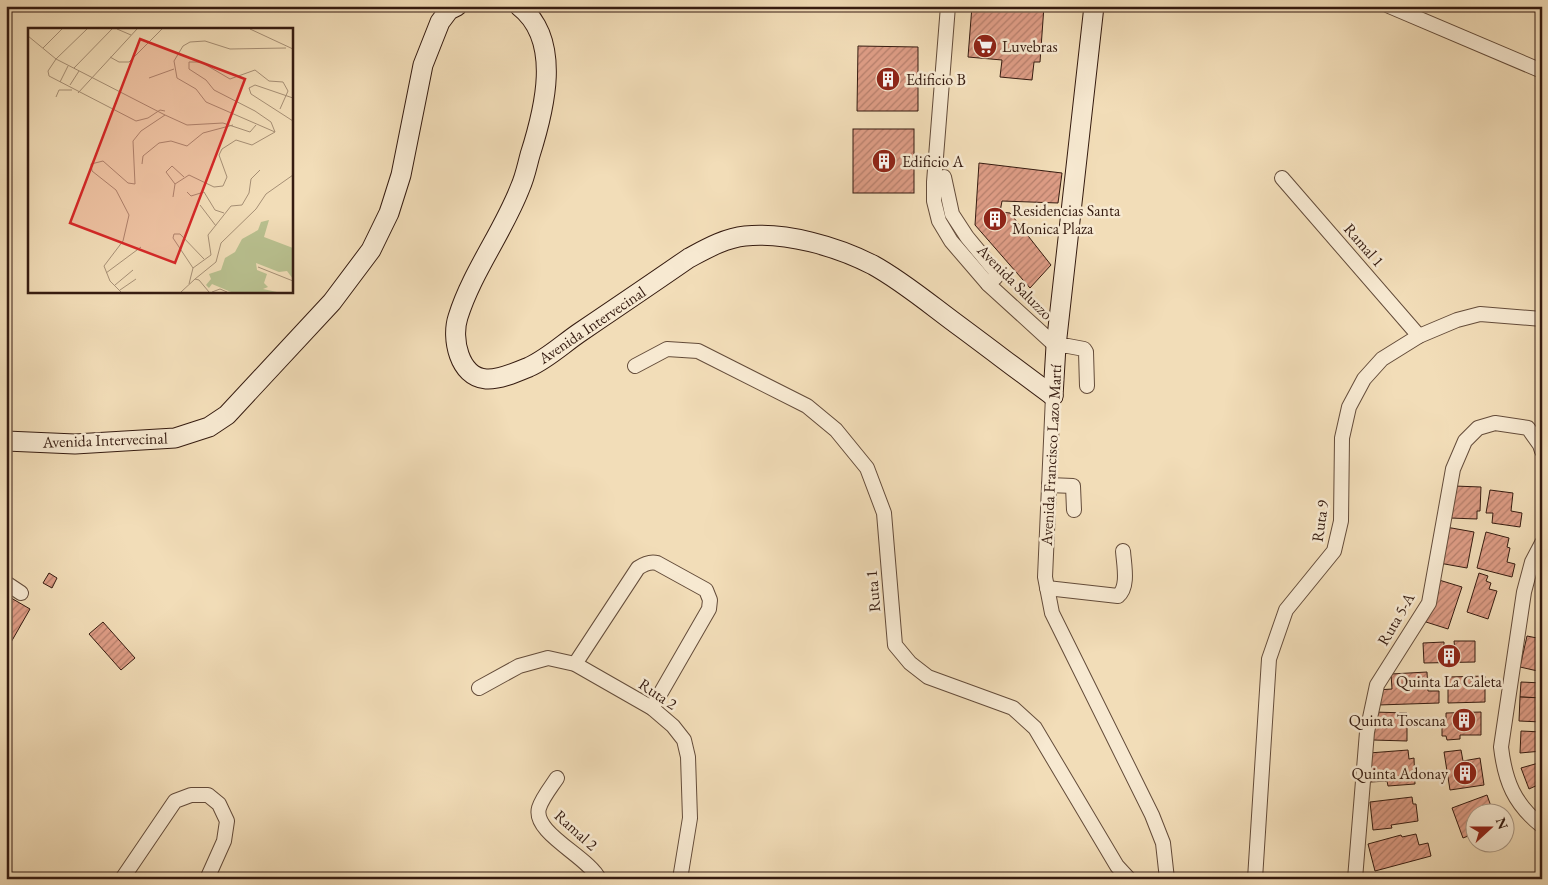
<svg xmlns="http://www.w3.org/2000/svg" width="1548" height="885" font-family="'EB Garamond',serif">
<style>
.building{fill:url(#building-hatch);stroke:#351b10}
.lines{fill:none;stroke-linecap:round;stroke-linejoin:round}
.street-casing{stroke:#644c3a;stroke-width:16}
.secondary-casing{stroke:#351b10;stroke-width:21}
.street{stroke:#f7e9d1;stroke-width:14}
.secondary{stroke:#f7e9d1;stroke-width:19}
.labels{text-anchor:middle;dominant-baseline:central;stroke-width:5;stroke-linejoin:round;paint-order:stroke}
.poi-label{font-size:16px;fill:#351b10;stroke:#f7e9d1;text-anchor:start}
.street-label{font-size:16px;fill:#351b10;stroke:#f7e9d1}
.inset-road{fill:none;stroke:#a68f75;stroke-width:1}
.view{fill:#d62828;fill-opacity:0.15;stroke:#d62828;stroke-width:2.5}
.inset-edge{fill:none;stroke:#351b10;stroke-width:2.5}
</style>
<defs>
<pattern id="building-hatch" width="6" height="6" patternUnits="userSpaceOnUse" patternTransform="scale(1.25)"><rect width="6" height="6" fill="#de9d86"/><path d="M-1 1l2-2M0 6l6-6M5 7l2-2" fill="none" stroke="#b57f6c"/></pattern>
</defs>
<rect width="100%" height="100%" fill="#f2ddb8"/>
<filter id="stains"><feTurbulence type="fractalNoise" baseFrequency=".004" numOctaves="4"/><feColorMatrix values="0 0 0 0 .2 0 0 0 0 .09 0 0 0 0 .02 0 0 0 .5 -.17"/></filter>
<radialGradient id="worn" r=".72"><stop offset=".6" stop-color="#630" stop-opacity="0"/><stop offset="1" stop-color="#630" stop-opacity=".3"/></radialGradient>
<g class="building">
<polygon points="972,6 1044,6 1040,62 1034,62 1032,80 1000,77 1002,60 968,57"/>
<polygon points="858,46 918,47 918,111 857,111"/>
<rect x="853" y="129" width="61" height="64"/>
<polygon points="979,163 1062,173 1058,203 1002,201 1000,212 1010,213 1051,265 1030,288 975,225"/>
<polygon points="1454,486 1481,487 1480,511 1477,511 1477,519 1450,518"/>
<polygon points="1490,490 1513,493 1511,511 1522,513 1520,527 1492,523 1493,513 1486,513"/>
<polygon points="1446,527 1474,532 1467,568 1439,563"/>
<polygon points="1486,532 1509,538 1507,547 1510,548 1507,562 1515,564 1512,577 1477,568"/>
<polygon points="49,573 57,578 52,588 43,583"/>
<polygon points="1479,573 1488,576 1486,581 1491,583 1489,589 1497,591 1488,619 1467,612"/>
<polygon points="1439,580 1462,587 1448,629 1426,622"/>
<polygon points="6,595 30,609 10,644 6,642"/>
<polygon points="103,622 135,658 121,670 89,634"/>
<polygon points="1527,636 1542,639 1542,672 1520,667"/>
<polygon points="1454,641 1475,641 1475,662 1424,663 1423,643 1444,642 1444,651 1455,650"/>
<polygon points="1427,672 1428,691 1439,691 1439,703 1378,705 1377,690 1392,689 1391,674"/>
<polygon points="1485,676 1485,702 1448,703 1448,677"/>
<polygon points="1521,682 1542,683 1542,698 1520,697"/>
<polygon points="1520,697 1542,698 1542,722 1519,721"/>
<polygon points="1373,712 1407,713 1407,741 1373,740"/>
<polygon points="1481,712 1481,735 1460,735 1460,739 1447,740 1446,736 1442,736 1442,727 1446,727 1446,713"/>
<polygon points="1521,731 1542,732 1542,751 1520,753"/>
<polygon points="1408,750 1409,759 1414,758 1415,784 1388,786 1387,781 1371,782 1369,753"/>
<polygon points="1461,750 1463,761 1480,758 1484,785 1450,790 1444,752"/>
<polygon points="1542,762 1542,783 1529,789 1521,768"/>
<polygon points="1487,795 1493,812 1476,812 1476,833 1463,838 1452,808"/>
<polygon points="1412,797 1413,804 1416,804 1418,821 1391,825 1392,828 1373,830 1370,802"/>
<polygon points="1416,834 1419,845 1428,843 1431,856 1375,871 1368,844 1401,835 1402,837"/>
</g>
<g class="lines">
<g class="street-casing">
<g id="street">
<polyline points="948,6 934,182 934,201 939,221 951,241 988,284 1056,346 1068,346 1084,349 1086,352 1087,386"/>
<polyline points="1389,6 1542,71"/>
<polyline points="944,177 952,214 967,237 996,272 996,277 988,284"/>
<polyline points="1282,178 1419,336"/>
<polyline points="635,366 667,349 698,351 807,406 836,430 867,468 884,513 895,645 910,663 928,677 1013,708 1035,728 1117,866 1129,879"/>
<polyline points="1053,396 1045,577 1052,613 1152,815 1163,843 1167,879"/>
<polyline points="1049,485 1073,486 1074,510"/>
<path d="M1542,543L1532,562L1524,592L1501,747C1505,781 1514,804 1542,826"/>
<polyline points="6,583 21,593"/>
<path d="M1047,588L1118,596C1129,587 1124,565 1123,551"/>
<path d="M575,664L638,568C644,564 650,561 657,563L706,590L710,600L709,609L652,708"/>
<polyline points="479,688 519,666 548,658 575,664 652,708 673,726 684,740 688,757 690,818 680,879"/>
<path d="M557,778C551,787 542,798 539,808C532,833 589,857 599,879"/>
<polyline points="122,879 175,801 191,795 208,795 219,804 227,821 224,841 207,879"/>
<polyline points="1255,879 1269,659 1286,610 1334,551 1341,521 1342,438 1349,407 1364,379 1382,359 1419,336 1457,320 1480,314 1542,319"/>
<polyline points="1355,879 1367,732 1377,685 1429,603 1453,469 1465,441 1478,428 1495,423 1528,428 1540,445 1542,451"/>
</g>
</g>
<g class="secondary-casing">
<g id="secondary">
<path d="M519,6C563,40 544,111 530,155C527,166 525,177 520,188C503,232 472,272 458,317C451,338 459,377 486,379C499,380 517,372 529,367C547,359 563,344 579,333C616,308 653,283 689,258C706,249 725,238 745,236C786,232 836,246 873,265C904,282 933,307 962,328C993,351 1023,374 1053,396"/>
<polyline points="1053,396 1056,346 1094,6"/>
<polyline points="6,441 75,444 175,438 209,427 227,415 332,302 371,250 389,213 401,175 423,65 440,22 449,10 457,6"/>
</g>
</g>
<use href="#street" class="street"/>
<use href="#secondary" class="secondary"/>
</g>
<defs>
<g id="supermarket-disc" transform="scale(1.25)"><circle r="9.5" fill="#8f2418" stroke="#f7e9d1"/><path d="M-6-5.5h2.5l.6 2H6L4.5 2H-2.5L-4.4-4H-6ZM-1.5 3.2a1.3 1.3 0 1 0 .1 0ZM3 3.2a1.3 1.3 0 1 0 .1 0Z" fill="#fff"/></g>
<g id="building-disc" transform="scale(1.25)"><circle r="9.5" fill="#8f2418" stroke="#f7e9d1"/><path d="M-4-6H4V6H1V3H-1V6H-4ZM-2.5-4.3h1.7v1.8h-1.7ZM.8-4.3h1.7v1.8H.8ZM-2.5-1h1.7V.8h-1.7ZM.8-1h1.7V.8H.8Z" fill="#fff"/></g>
</defs>
<g fill-rule="evenodd">
<use href="#supermarket-disc" x="985" y="46"/>
<use href="#building-disc" x="888" y="79"/>
<use href="#building-disc" x="884" y="161"/>
<use href="#building-disc" x="995" y="219"/>
<use href="#building-disc" x="1449" y="656"/>
<use href="#building-disc" x="1464" y="720"/>
<use href="#building-disc" x="1465" y="773"/>
</g>
<g class="labels">
<g class="poi-label">
<text x="1002" y="46">Luvebras</text>
<text x="906" y="79">Edificio B</text>
<text x="902" y="161">Edificio A</text>
<text x="1012" y="210">Residencias Santa<tspan x="1012" dy="18">Monica Plaza</tspan></text>
<text x="1449" y="681" text-anchor="middle">Quinta La Caleta</text>
<text x="1446" y="720" text-anchor="end">Quinta Toscana</text>
<text x="1448" y="773" text-anchor="end">Quinta Adonay</text>
</g>
<g class="street-label">
<text transform="translate(1364 245) rotate(49)">Ramal 1</text>
<text transform="translate(1015 282) rotate(45)">Avenida Saluzzo</text>
<text transform="translate(592 325) rotate(-34)">Avenida Intervecinal</text>
<text transform="translate(105 440) rotate(-2)">Avenida Intervecinal</text>
<text transform="translate(1051 455) rotate(-87)">Avenida Francisco Lazo Martí</text>
<text transform="translate(1320 521) rotate(-82)">Ruta 9</text>
<text transform="translate(873 591) rotate(-95)">Ruta 1</text>
<text transform="translate(1396 619) rotate(-60)">Ruta 5-A</text>
<text transform="translate(658 694) rotate(34)">Ruta 2</text>
<text transform="translate(576 830) rotate(42)">Ramal 2</text>
</g>
</g>
<g transform="translate(28 28)">
<rect width="265" height="265" fill="#f2ddb8"/>
<path d="M241,192L236,209L265,220V251L259,243L251,244L228,235L229,242L239,246L236,255L240,259L235,261L249,264H203L184,256L181,260L178,257L183,251L181,246L193,242L197,230L207,224L214,211L230,202L233,194Z" fill="#b9c190"/>
<path class="inset-road" d="M59,1L28,31L20,43L21,48L108,93L120,90L132,82L137,83M89,1L103,7M222,1L265,21M0,8L28,31L137,87M15,20L34,1M82,29L91,34H101L134,1M46,40L84,1M121,50L146,41M32,54L40,38M42,57L51,43M50,65L109,1M28,69L31,62H44M265,70L227,57L221,60L223,66L265,93M137,87L159,97L195,95L222,104L228,97M247,104L243,94L227,83L186,62L178,52L161,41V34H173L202,51L227,42L241,53L255,54L260,63L252,81M247,104L178,74L168,61L149,50L146,33L155,18L162,14L177,13L202,21L258,20M114,136L115,128L131,115L143,113L159,118L175,105L205,97M147,156L138,144L144,138L156,149M159,164L163,168L176,164L187,182L196,185M145,169L147,156L161,147L186,159L195,158L199,149L191,127L194,121L208,112L224,117L247,104M172,177L188,198M230,239L265,253M165,240L145,210L146,206H152L176,231M78,245L113,219M167,251L188,234L193,215L228,181L238,166L265,147M171,252L181,264M161,256L165,240L183,227L180,207L203,178L214,177L221,165L223,151L232,142M87,257L105,242M92,262L108,251M93,264L82,253L76,238L95,213L101,187L88,162L64,143L63,136L75,133L100,155L107,156L105,113L113,103L137,87M153,264L167,251L171,252M184,264L192,261L199,264"/>
<path class="view" d="M112,11L217,51L147,235L42,195Z"/>
<rect width="265" height="265" class="inset-edge"/>
</g>
<rect width="1548" height="885" fill="none" stroke="#f2ddb8" stroke-width="25"/>
<rect x="8" y="8" width="1533" height="870" fill="none" stroke="#351b10" stroke-width="2.5"/>
<rect x="12" y="12" width="1523" height="860" fill="none" stroke="#351b10"/>
<g transform="translate(1490 828) rotate(69)"><circle r="24" fill="#f7e9d1" stroke="#a99784"/>
<path d="M0-4L9 19L0 12L-9 19Z" fill="#8f2418"/>
<text y="-8" font-size="14" font-weight="bold" text-anchor="middle" fill="#351b10">N</text>
</g>
<rect width="100%" height="100%" filter="url(#stains)"/>
<rect width="100%" height="100%" fill="url(#worn)"/>
</svg>
